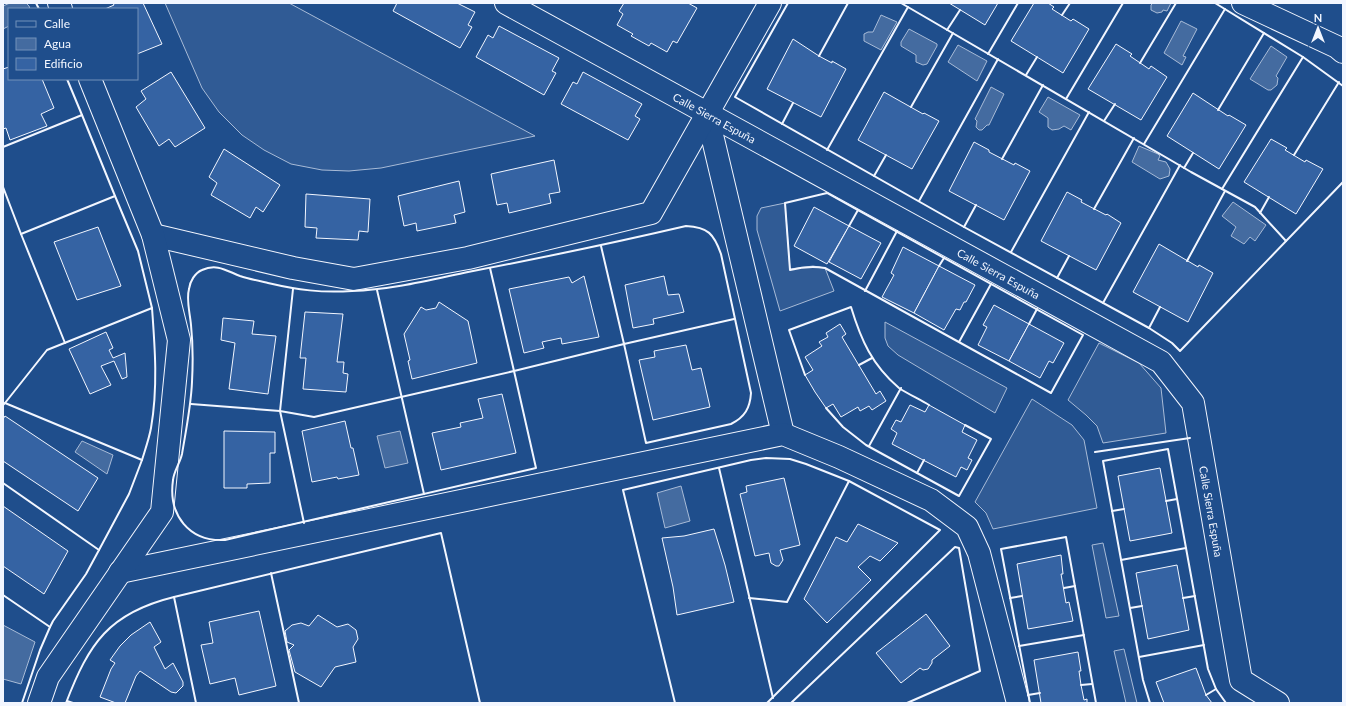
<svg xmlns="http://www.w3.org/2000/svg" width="1346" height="706" font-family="Lato,sans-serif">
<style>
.built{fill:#305b95;stroke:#a8bbd7}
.water{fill:#446ba0;stroke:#a8bbd7}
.building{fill:#3563a3;stroke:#f2f6ff}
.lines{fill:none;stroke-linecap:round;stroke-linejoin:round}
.minor-casing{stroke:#f2f6ff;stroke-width:24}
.minor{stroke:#1f4e8c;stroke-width:22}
.wall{stroke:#f2f6ff;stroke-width:2}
.labels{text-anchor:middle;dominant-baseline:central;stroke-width:3;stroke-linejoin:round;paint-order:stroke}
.street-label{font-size:11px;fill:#f2f6ff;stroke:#1f4e8c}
</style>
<rect width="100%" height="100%" fill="#1f4e8c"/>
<g class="built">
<polygon points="165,3 289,3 535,136 381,168 349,171 322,170 291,164 264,150 242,135 219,112 202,88"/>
<polygon points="785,203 790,269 813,266 825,268 834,291 780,311 757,230 757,216 761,208"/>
<polygon points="885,322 1007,388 995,413 898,355 888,346 885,338"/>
<polygon points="1099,343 1139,363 1161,388 1166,433 1103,443 1097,426 1086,415 1068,400"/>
<polygon points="1032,399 1072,425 1084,440 1097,508 993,529 986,513 975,502"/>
<polygon points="1103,543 1119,616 1106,618 1092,545"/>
<polygon points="1124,649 1137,703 1126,703 1114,651"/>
</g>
<g class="water">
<polygon points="10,3 26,3 29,6 30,9 9,9 9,26 3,29 3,6"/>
<polygon points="1151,3 1171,3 1167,11 1163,10 1162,12 1157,13 1151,10 1151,5 1152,4"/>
<polygon points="881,15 897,22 881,50 864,41 864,34 868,32 873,32"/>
<polygon points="1181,21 1197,29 1183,56 1186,57 1182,65 1164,53"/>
<polygon points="909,29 937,44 937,46 927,64 923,65 916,62 916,55 901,46 901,42"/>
<polygon points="958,45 987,61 977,81 948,62"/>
<polygon points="1271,46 1287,57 1276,76 1278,78 1277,85 1271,90 1268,90 1250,79"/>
<polygon points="991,87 1004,94 989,125 987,125 982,130 979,130 976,127 977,121 975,119"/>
<polygon points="1048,97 1080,115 1071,130 1064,126 1059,129 1052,130 1048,127 1048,118 1039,112"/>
<polygon points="1139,146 1158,154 1160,156 1158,160 1166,162 1170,169 1169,176 1160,179 1132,162"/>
<polygon points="1233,202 1266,225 1255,241 1250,237 1244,244 1231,236 1236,227 1222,216"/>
<polygon points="400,431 408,463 385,468 377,436"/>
<polygon points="82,441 113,455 107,474 75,452"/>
<polygon points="681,486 690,521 665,528 657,493"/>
<polygon points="3,625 35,642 21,684 3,679"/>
</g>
<g class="building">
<polygon points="113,3 143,3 162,44 137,54 137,9 105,9 114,5"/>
<polygon points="397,3 457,3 475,12 468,25 472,27 460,48 393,11"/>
<polygon points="624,3 688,3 697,8 677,43 673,41 667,52 651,43 649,46 631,36 633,34 617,25 623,14 619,11"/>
<polygon points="949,3 998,3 985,25"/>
<polygon points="1034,3 1048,3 1054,7 1052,9 1071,21 1073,19 1089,29 1063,73 1011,41"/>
<polygon points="499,26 559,58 552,71 556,73 544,95 476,57 488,35 493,38"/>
<polygon points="793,39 819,56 832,63 832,61 846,69 821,117 767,89"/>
<polygon points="1116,44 1132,54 1130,56 1149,69 1151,66 1167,77 1141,120 1088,89"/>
<polygon points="9,67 9,79 42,79 54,108 41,114 47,126 10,140 6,128 3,129 3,69"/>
<polygon points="171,72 205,128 175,147 169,139 159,146 136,107 146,99 141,91"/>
<polygon points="583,72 642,104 635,116 640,119 628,140 561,104 573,82 577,84"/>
<polygon points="884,92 923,114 924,113 939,121 912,169 858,140"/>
<polygon points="1193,93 1228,116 1229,115 1246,125 1219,169 1167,136"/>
<polygon points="1271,139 1287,148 1285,150 1305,162 1306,160 1323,169 1296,214 1244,182"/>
<polygon points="974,142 989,150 989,152 1014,165 1015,163 1030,171 1004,220 949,191"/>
<polygon points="224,149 280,185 263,212 256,207 250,218 211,195 217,183 209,177"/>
<polygon points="554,160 560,192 549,194 551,203 509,213 507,203 497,205 491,174"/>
<polygon points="459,181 465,212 454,215 456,223 417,231 416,223 404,226 398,196"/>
<polygon points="1067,192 1082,200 1081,202 1106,215 1107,214 1121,223 1096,270 1041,241"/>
<polygon points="306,194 370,199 368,232 359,231 358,240 316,238 317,228 305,227"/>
<polygon points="814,207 849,226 827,264 794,246"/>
<polygon points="849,226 881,243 861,279 829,262"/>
<polygon points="98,227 121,286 77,300 54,242"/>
<polygon points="1159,244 1198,267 1199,265 1213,273 1188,322 1133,292"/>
<polygon points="903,247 939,266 914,313 882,297 894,275 891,273"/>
<polygon points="939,266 975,285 966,302 964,302 960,310 956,309 944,330 914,313"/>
<polygon points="584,276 599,337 562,344 561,338 542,342 544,348 524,353 509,289 569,277 572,283"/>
<polygon points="664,276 668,295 679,294 684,312 653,319 654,324 633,328 625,285"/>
<polygon points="439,302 468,321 477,363 412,379 408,361 410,360 404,334 421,307 426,310 436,308"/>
<polygon points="994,305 1029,324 1009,361 978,345 987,327 983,325"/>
<polygon points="305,312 343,314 337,362 344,362 343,373 348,374 346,392 303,389 306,358 300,358"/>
<polygon points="223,318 254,321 252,334 276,336 268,394 229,389 235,343 221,340"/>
<polygon points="840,324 846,334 842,337 876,394 880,391 886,401 872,410 869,406 860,411 858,407 841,417 833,404 826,408 815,392 805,375 813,370 805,357 822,346 819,342 828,337 826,333"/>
<polygon points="1029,324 1064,343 1053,363 1049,361 1040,378 1009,361"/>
<polygon points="106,332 113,348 109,350 113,358 125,353 127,377 122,379 114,361 101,366 111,385 90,394 69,349"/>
<polygon points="686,345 692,370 701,368 710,407 653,420 639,360 655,357 654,351"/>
<polygon points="502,394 516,453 441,470 432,433 461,427 460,423 483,418 478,399"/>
<polygon points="910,405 925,412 929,405 965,425 962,432 977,440 968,458 972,460 967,470 961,467 956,477 892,444 897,433 891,429 896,420 901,422"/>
<polygon points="5,416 98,478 78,511 3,461 3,419"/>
<polygon points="345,421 351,448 353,448 359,475 338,479 337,477 312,482 302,431"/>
<polygon points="224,431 275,432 275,453 270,453 270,483 247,484 247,488 224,488"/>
<polygon points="1160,468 1172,533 1130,541 1118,476"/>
<polygon points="784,478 800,545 780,550 783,560 779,566 776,566 771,563 769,553 755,556 740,494 747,492 746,486"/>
<polygon points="3,506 68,551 44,594 3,566"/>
<polygon points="858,524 898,543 880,561 870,556 858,567 871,580 827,623 804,599 836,537 847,542"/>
<polygon points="714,529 725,565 734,602 677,615 673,587 662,538 684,536"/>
<polygon points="1061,555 1063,574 1061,574 1066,603 1069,602 1073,621 1028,629 1017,564"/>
<polygon points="1177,565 1189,630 1148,639 1136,573"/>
<polygon points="259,611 276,686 239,695 235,678 210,684 201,645 213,643 209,622"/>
<polygon points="926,614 950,646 932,660 932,663 928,669 923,670 920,668 901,683 876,653"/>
<polygon points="318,615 337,627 348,624 356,630 358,639 353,647 356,662 335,667 321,687 295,672 289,650 294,645 287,642 285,631 292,625 301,623 309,626"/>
<polygon points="150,622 161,642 154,647 165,669 173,663 183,682 183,686 176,693 171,692 140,671 136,676 125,703 116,703 100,697 111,669 115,663 110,660 120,646 131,635"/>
<polygon points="1078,652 1081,671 1079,671 1081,685 1084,700 1087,699 1087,703 1041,703 1034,660"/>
<polygon points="1196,668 1206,695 1212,703 1164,703 1156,682"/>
</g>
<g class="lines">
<g class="minor-casing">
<g id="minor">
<polyline points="59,3 61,9"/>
<path id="s1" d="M506,3L1161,362L1193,403L1241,680L1278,703"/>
<polyline points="1243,3 1337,47 1343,52"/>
<polyline points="707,114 783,434"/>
<polyline points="153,235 293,268 354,279 468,258 651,213 770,3"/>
<polyline points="120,572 783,434 839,457 931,500 967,527 979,553 1018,703"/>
<polyline points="39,703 48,677 162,512 179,340 153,235 90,79"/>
</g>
</g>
<use href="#minor" class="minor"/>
<g class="wall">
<polyline points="36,3 39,9"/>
<polyline points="788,3 735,97 964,227 1149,328 1172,343 1180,351 1343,182"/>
<polyline points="901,3 1191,172 1255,207 1286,241"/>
<polyline points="1215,3 1303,57 1343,86"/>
<polyline points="1062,15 1070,3"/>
<polyline points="947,30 960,10"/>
<polyline points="988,54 1018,3"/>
<polyline points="819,56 848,3"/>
<polyline points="1140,63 1176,3"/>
<polyline points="1026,75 1037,57"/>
<polyline points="67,79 82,115"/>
<polyline points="1066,99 1123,3"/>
<polyline points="911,107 953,33"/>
<polyline points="1218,110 1264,33"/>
<polyline points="1104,121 1115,104"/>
<polyline points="782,124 793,103"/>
<polyline points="1144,144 1225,9"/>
<polyline points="3,147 82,115 115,196"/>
<polyline points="827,150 908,7"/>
<polyline points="1294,155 1339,82"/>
<polyline points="1002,159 1043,85"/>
<polyline points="1184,168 1193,153"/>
<polyline points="874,176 886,155"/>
<polyline points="3,187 21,234"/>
<polyline points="1222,189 1303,57"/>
<path d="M827,193L1083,335L1051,393L825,268C812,266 802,267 790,270L785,203Z"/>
<polyline points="919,201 998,59"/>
<polyline points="1094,209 1134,138"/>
<polyline points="1260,213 1269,197"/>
<path d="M686,226C708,227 714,234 721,254L751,393C750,408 745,417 731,424L646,443L624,344L514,371L536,468L225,540C189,542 168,515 173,480C174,471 180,463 182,454C186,430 191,406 192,382C193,363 193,344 191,325C190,313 186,300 189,289C190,281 195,273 202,270C217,263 227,271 240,276C249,279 259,281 268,283C298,290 321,293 352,291C391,290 430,280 468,272C541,258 613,243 686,226Z"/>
<polyline points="849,226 858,210"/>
<polyline points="964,227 976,205"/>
<polyline points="601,246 624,344 734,319"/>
<polyline points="1011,252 1089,112"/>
<polyline points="1187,261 1225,191"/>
<polyline points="939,266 944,258"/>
<polyline points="1057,278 1069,256"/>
<polyline points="293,289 280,411 304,523"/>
<polyline points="377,290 424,494"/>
<polyline points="865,291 897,231"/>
<polyline points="1103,303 1180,165"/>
<polyline points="1029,324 1037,309"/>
<polyline points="1149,328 1160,307"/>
<polyline points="959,342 991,284"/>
<polyline points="65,343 21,234 115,196 138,251 152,308"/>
<polyline points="859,365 872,358"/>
<path d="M805,375L789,330L851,307C861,340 872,365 899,388C908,394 919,399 929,405"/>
<path d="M5,403L47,350L152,308C155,348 158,388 151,428C149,439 145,450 142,460"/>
<polyline points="191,404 280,411 314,417 514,371 490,268"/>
<polyline points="3,405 5,403 142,460 129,494 99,550"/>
<polyline points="826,408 843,427 866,445 959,496 991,439 965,425"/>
<polyline points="869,446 901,388"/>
<polyline points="1095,452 1190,438"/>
<polyline points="719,468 773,698"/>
<polyline points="917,473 924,460"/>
<polyline points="3,483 99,550 86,574 53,621 50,627"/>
<polyline points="1166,501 1177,499"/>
<polyline points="1112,511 1124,509"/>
<polyline points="1121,560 1186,548"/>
<polyline points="271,573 299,703"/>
<polyline points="1064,588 1075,586"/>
<polyline points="3,595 50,627 40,650 22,703"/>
<polyline points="174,597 196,703"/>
<polyline points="749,598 787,602 849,481"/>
<polyline points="1010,598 1022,596"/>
<polyline points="1183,598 1195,596"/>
<polyline points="1130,608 1142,606"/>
<polyline points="1019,646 1084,635"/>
<polyline points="1139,657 1204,645"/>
<polyline points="1081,685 1092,684"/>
<polyline points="1028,695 1040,693"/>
<polyline points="1206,695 1216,689"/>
<polyline points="67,701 73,703"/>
<path d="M66,703C89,643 109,613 174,597L441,533L480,703"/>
<polyline points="675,703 623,490 751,460 766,458 790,459 806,464 849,481 940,530 767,703"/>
<polyline points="791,703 955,547 959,548 980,671 907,703"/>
<polyline points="1030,703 1001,549 1066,537 1096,703"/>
<polyline points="1150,703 1143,680 1103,461 1168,449 1208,669 1216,689 1226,703"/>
</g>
</g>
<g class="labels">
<g class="street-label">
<text stroke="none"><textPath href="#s1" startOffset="238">Calle Sierra Espuña</textPath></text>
<text stroke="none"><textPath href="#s1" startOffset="562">Calle Sierra Espuña</textPath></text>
<text stroke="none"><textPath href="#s1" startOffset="909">Calle Sierra Espuña</textPath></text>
</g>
</g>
<rect width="1346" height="706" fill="none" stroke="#f2f6ff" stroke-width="8"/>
<rect x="8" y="8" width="130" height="72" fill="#1f4e8c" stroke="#7391ba"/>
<rect x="16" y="21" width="20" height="6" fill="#1f4e8c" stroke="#7391ba"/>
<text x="44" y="28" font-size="12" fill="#f2f6ff">Calle</text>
<rect x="16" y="38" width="20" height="12" fill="#446ba0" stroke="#7391ba"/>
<text x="44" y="48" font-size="12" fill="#f2f6ff">Agua</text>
<rect x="16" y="58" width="20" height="12" fill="#3563a3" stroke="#7391ba"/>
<text x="44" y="68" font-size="12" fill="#f2f6ff">Edificio</text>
<g transform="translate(1318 28)" stroke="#1f4e8c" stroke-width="3" paint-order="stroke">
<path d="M0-3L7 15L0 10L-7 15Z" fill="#f2f6ff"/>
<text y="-6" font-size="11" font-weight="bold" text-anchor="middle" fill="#f2f6ff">N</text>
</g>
</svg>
